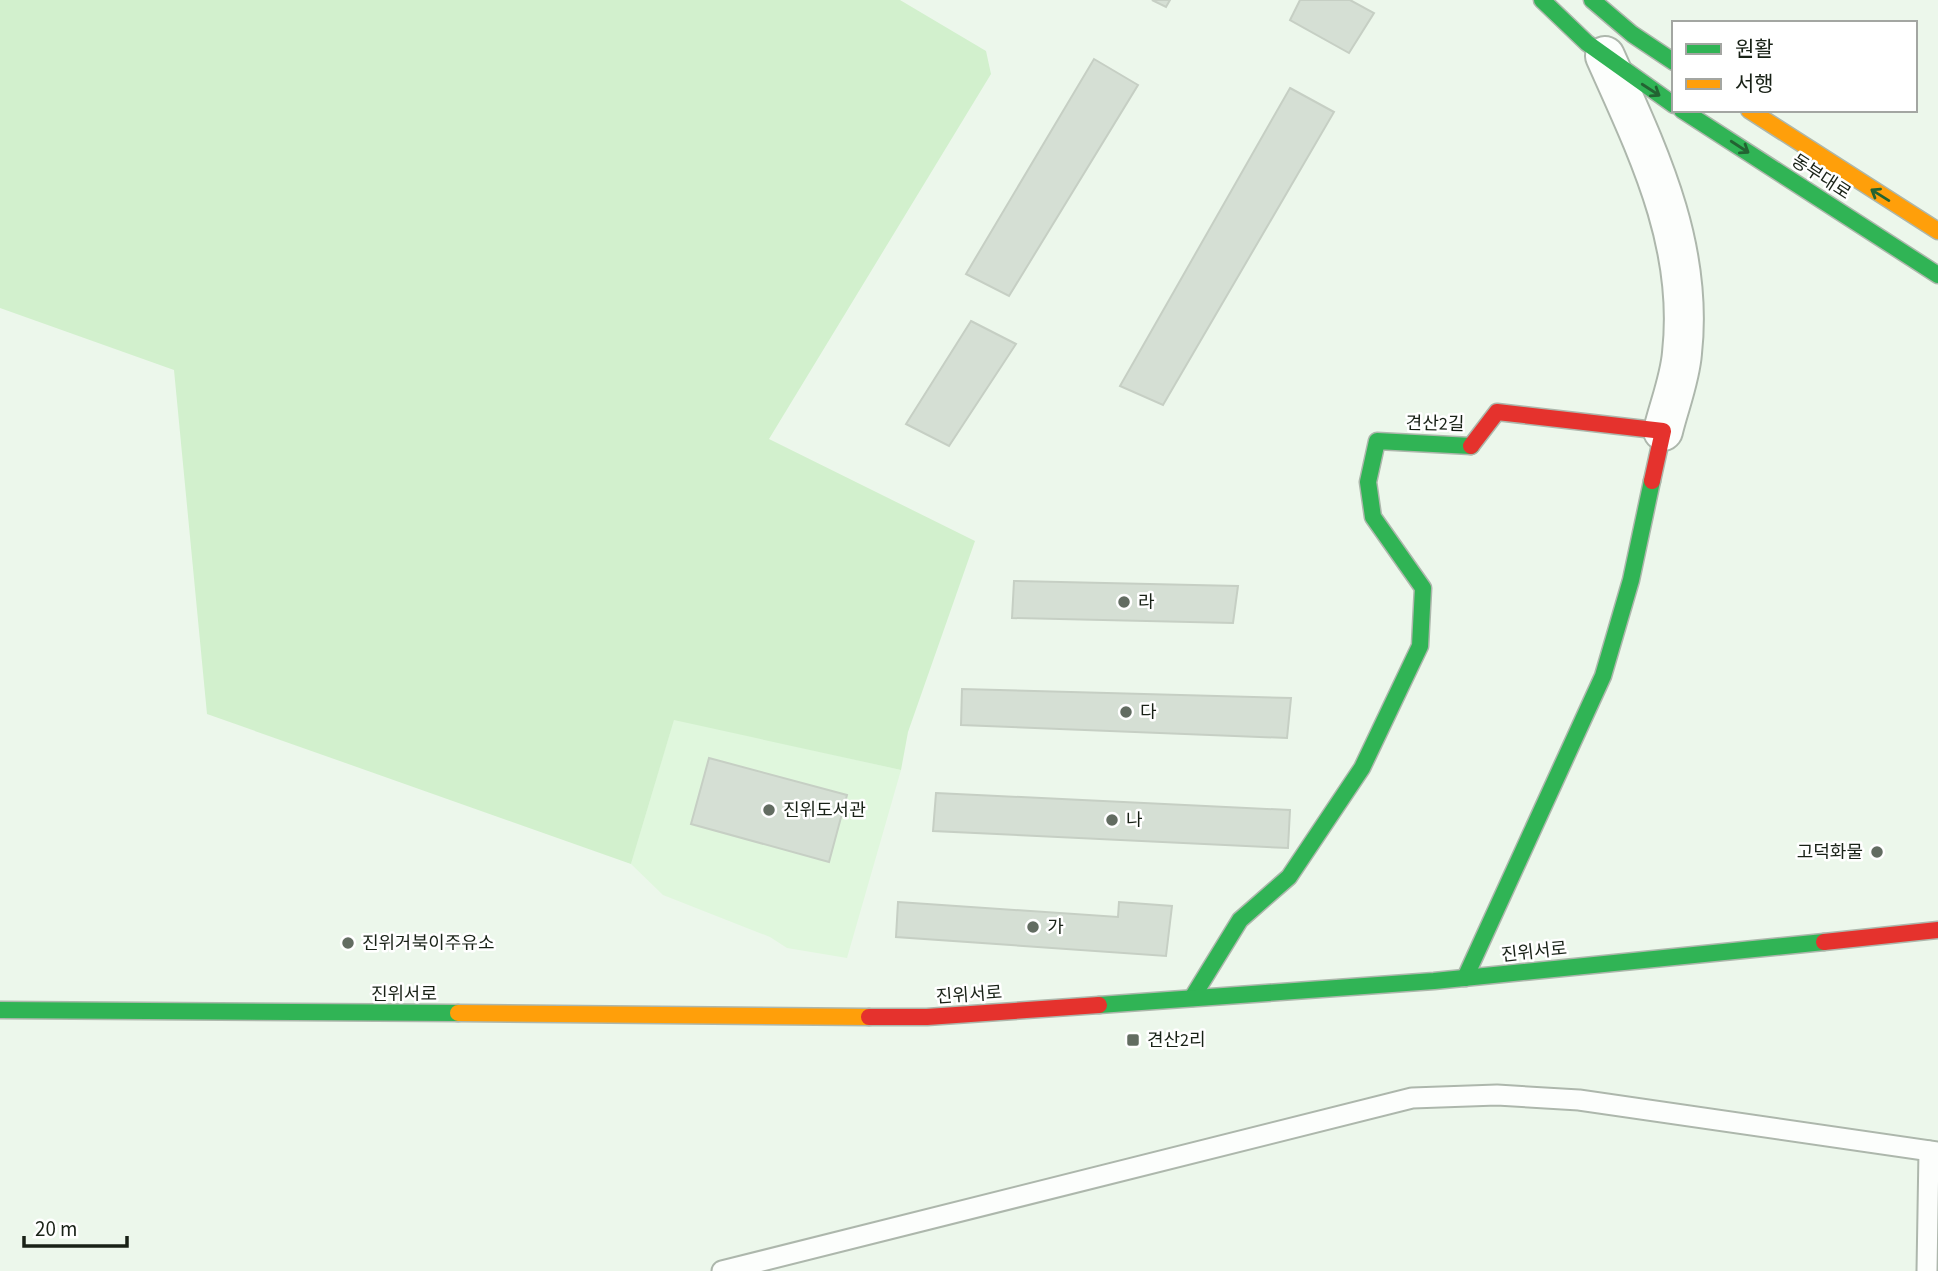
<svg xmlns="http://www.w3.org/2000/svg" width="1938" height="1271" font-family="'Source Sans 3','Noto Sans KR',sans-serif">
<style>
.built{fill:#e0f7dd}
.green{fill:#d2f0cd}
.building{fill:#d5dfd4;stroke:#c6cfc4;stroke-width:2}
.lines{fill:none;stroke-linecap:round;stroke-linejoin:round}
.lane-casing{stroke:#adb7ac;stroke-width:23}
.street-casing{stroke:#adb7ac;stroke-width:42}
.fast-casing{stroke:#adb7ac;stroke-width:19}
.slow-casing{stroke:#adb7ac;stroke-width:19}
.jam-casing{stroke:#adb7ac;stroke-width:19}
.lane{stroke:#fcfefc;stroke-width:19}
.street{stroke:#fcfefc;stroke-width:38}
.fast{stroke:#30b455;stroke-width:16}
.slow{stroke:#ff9f0a;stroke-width:16}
.jam{stroke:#e5322d;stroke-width:16}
.oneway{stroke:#236332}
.poi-dot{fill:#626c61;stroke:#fff;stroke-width:2.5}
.labels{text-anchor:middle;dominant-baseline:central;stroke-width:5;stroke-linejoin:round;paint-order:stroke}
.street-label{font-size:18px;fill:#182116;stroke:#fff}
.poi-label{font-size:18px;fill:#182116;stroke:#fff;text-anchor:start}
</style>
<rect width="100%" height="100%" fill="#ecf7eb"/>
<polygon class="built" points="674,719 901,770 847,958 787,948 770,937 663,895 631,864"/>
<polygon class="green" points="0,0 900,0 986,51 991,74 769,439 975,541 908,732 901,770 674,720 631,864 207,714 174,370 0,308"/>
<g class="building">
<polygon points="1152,0 1170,0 1166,7"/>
<polygon points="1300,0 1350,0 1374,13 1349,53 1290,20"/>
<polygon points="1094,59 1138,85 1009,296 966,274"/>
<polygon points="1290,88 1334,112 1163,405 1120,386"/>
<polygon points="971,321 1016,344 949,446 906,424"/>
<polygon points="1014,581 1238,586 1233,623 1012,618"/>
<polygon points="962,689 1291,698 1287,738 961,725"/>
<polygon points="709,758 847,795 829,862 691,824"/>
<polygon points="936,793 1290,810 1288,848 933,831"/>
<polygon points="898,902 1118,917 1119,902 1172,906 1166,956 896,937"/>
</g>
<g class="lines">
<g class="lane-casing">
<g id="lane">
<polyline points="722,1271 1412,1098 1497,1095 1579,1100 1938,1152"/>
<polyline points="1927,1271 1929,1151"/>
</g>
</g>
<g class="street-casing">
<path id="street" d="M1605,56C1648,152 1694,245 1682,353C1680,379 1669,406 1663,431"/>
</g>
<g class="fast-casing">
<g id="fast">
<polyline points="1542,0 1587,43 1674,105"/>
<polyline points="1592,0 1632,34 1674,62"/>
<polyline points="1682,110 1938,275"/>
<polyline points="1465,978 1603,676 1631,580 1652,481"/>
<polyline points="1192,998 1240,920 1289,877 1362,768 1420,646 1423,588 1373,517 1368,482 1377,441 1471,446"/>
<polyline points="1099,1005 1434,981 1824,942"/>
<polyline points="0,1010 458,1013"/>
</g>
</g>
<g class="slow-casing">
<g id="slow">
<polyline points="1749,110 1938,231"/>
<polyline points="458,1013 869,1017"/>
</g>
</g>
<g class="jam-casing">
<g id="jam">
<polyline points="1471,446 1497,412 1663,431 1652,481"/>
<polyline points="1824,942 1938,930"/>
<polyline points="869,1017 927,1017 1099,1005"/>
</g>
</g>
<use href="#lane" class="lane"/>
<use href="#street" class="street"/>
<use href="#fast" class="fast"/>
<use href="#slow" class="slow"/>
<use href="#jam" class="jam"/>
</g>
<defs><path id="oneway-shaft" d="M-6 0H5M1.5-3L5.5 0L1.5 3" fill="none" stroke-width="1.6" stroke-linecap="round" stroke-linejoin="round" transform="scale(1.75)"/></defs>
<g class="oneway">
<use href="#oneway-shaft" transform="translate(1651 90) rotate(33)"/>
<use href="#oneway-shaft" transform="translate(1740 147) rotate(33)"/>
<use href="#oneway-shaft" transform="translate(1880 195) rotate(-148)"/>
</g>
<g class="poi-dot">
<circle cx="1124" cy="602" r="7"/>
<circle cx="1126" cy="712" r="7"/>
<circle cx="769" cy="810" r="7"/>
<circle cx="1112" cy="820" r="7"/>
<circle cx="1877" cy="852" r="7"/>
<circle cx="1033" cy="927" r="7"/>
<circle cx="348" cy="943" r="7"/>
<rect x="1126" y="1033" width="14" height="14" rx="3.5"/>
</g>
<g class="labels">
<g class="street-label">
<text transform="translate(1821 177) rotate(33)">동부대로</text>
<text transform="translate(1435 424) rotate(1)">견산2길</text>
<text transform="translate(1534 952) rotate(-6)">진위서로</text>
<text x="404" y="994">진위서로</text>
<text transform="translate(969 995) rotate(-4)">진위서로</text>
</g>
<g class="poi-label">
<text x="1138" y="602">라</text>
<text x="1140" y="712">다</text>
<text x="783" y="810">진위도서관</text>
<text x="1126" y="820">나</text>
<text x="1863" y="852" text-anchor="end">고덕화물</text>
<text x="1047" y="927">가</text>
<text x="362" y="943">진위거북이주유소</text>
<text x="1147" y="1040">견산2리</text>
</g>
</g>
<rect x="1672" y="21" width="245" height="91" fill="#ffffff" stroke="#a3a6a2" stroke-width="2"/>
<rect x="1686" y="44" width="35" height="10" fill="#30b455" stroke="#a3a6a2" stroke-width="2"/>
<text x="1735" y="56" font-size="21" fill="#182116">원활</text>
<rect x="1686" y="79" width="35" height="10" fill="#ff9f0a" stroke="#a3a6a2" stroke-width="2"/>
<text x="1735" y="91" font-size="21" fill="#182116">서행</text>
<path d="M24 1236v10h103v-10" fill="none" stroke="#182116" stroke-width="3.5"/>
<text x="35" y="1236" font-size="21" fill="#182116" stroke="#ffffff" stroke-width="5" paint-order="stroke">20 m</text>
</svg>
